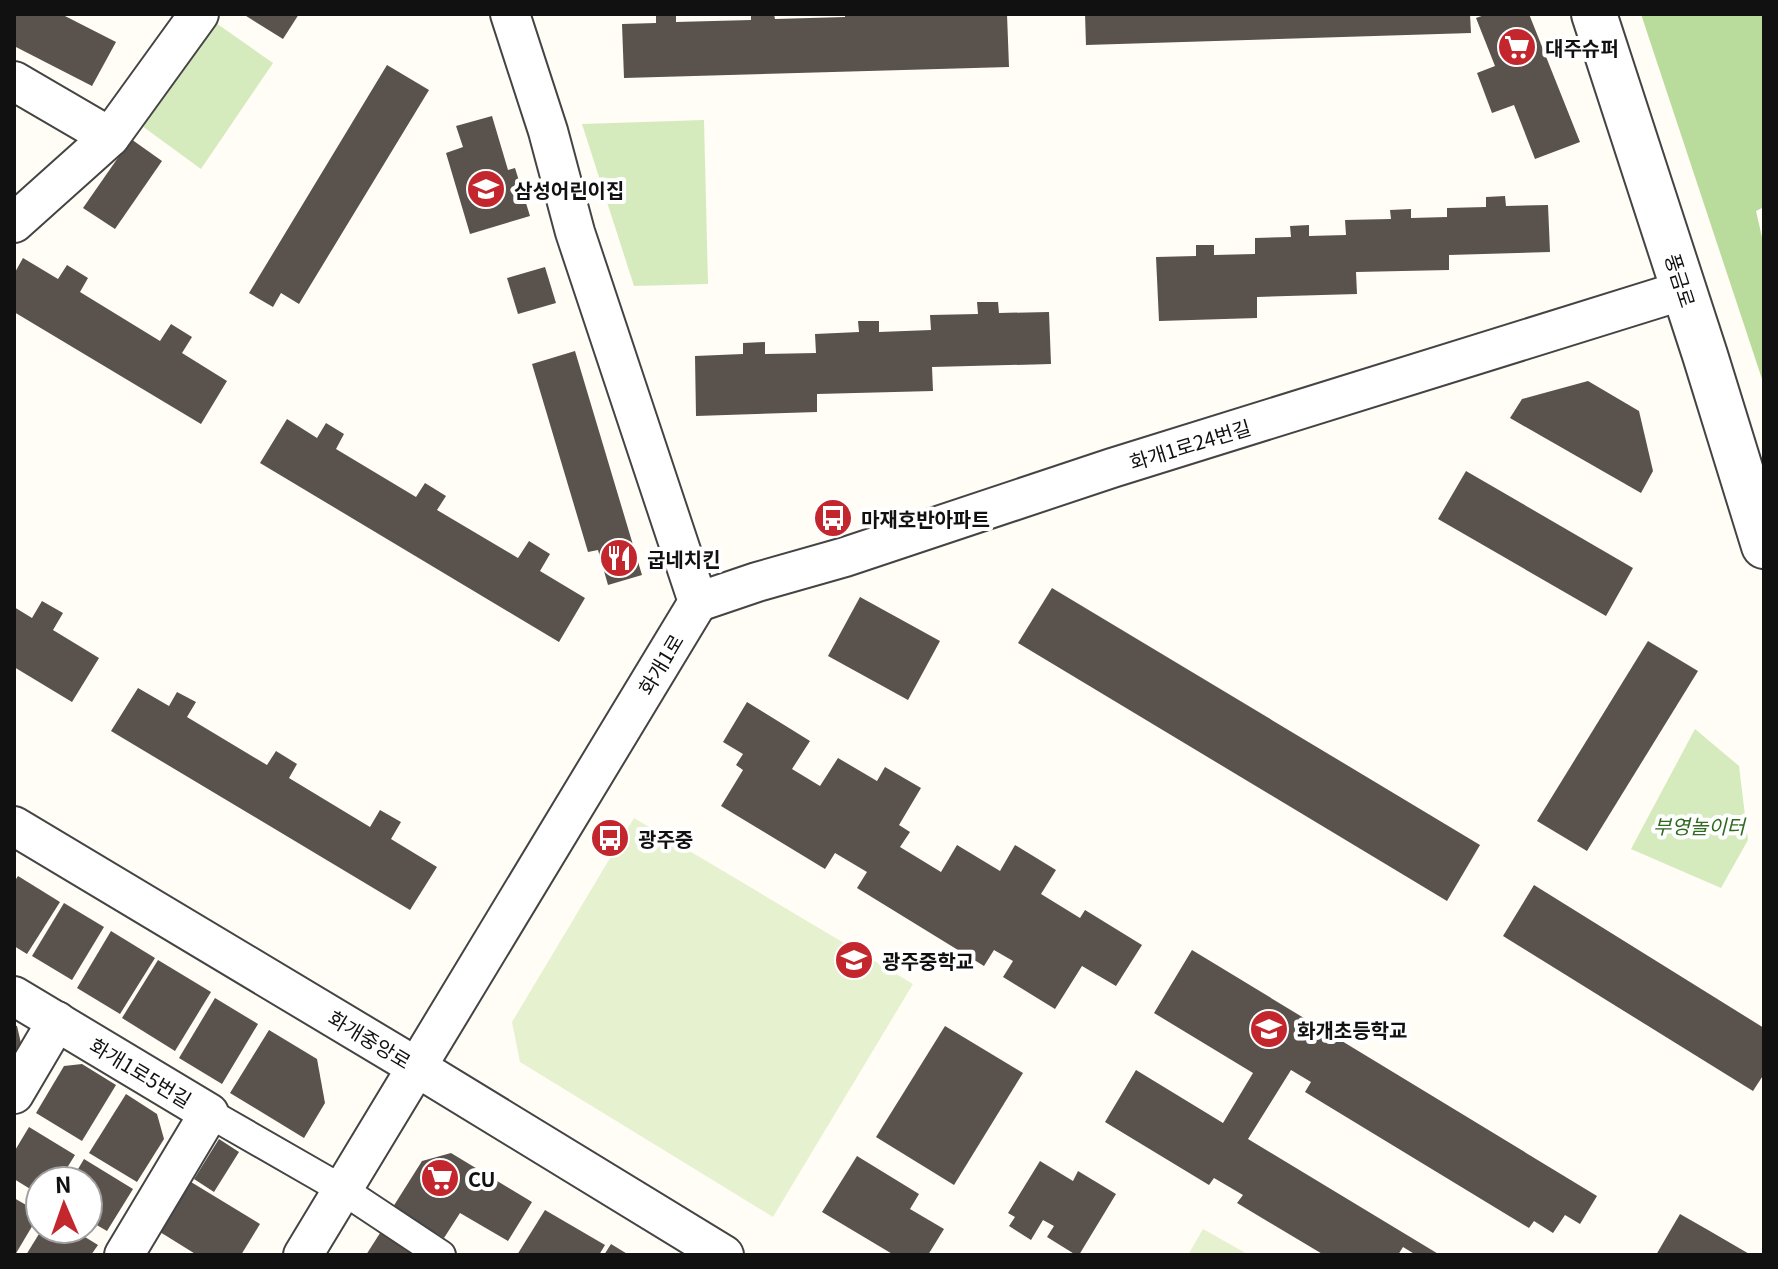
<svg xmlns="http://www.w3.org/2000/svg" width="1778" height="1269" font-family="Georgia,'Noto Sans KR',serif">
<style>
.green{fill:#d5ebbd}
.forest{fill:#b9dc9c}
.pitch{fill:#e6f2cf}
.building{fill:#5a524d}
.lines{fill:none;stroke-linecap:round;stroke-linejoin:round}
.pedestrian-casing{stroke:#444;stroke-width:32}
.minor-casing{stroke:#444;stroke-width:42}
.tertiary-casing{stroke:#444;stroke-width:48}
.pedestrian{stroke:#fff;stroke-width:28}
.minor{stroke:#fff;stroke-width:38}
.tertiary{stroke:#fff;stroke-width:44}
.labels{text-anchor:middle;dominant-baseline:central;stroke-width:8;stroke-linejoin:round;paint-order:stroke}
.poi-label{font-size:20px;font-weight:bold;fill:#111;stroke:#fff;text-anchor:start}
.street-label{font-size:20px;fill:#111;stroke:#fff}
.park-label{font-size:20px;font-style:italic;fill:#2f6b1f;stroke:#fff}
</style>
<rect width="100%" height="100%" fill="#fffdf5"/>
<g class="green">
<polygon points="216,23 273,63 201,169 138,123"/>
<polygon points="704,120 708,284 634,286 582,124"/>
<polygon points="1695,729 1739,766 1748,840 1721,888 1631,849"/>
</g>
<polygon class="forest" points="1641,14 1764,14 1764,207 1756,211 1764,246 1764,385"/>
<g class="pitch">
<polygon points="634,818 913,984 773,1217 520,1062 512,1022"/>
<polygon points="1203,1229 1249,1255 1188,1255"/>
</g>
<g class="building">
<polygon points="14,14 61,14 116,42 92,86 14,46"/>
<polygon points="243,14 299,14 283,39"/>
<polygon points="656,14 676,14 676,22 751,20 751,14 774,14 775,19 845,17 845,14 867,14 867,16 1007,14 1009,67 624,78 622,24 656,23"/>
<polygon points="1085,14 1470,14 1471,33 1086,45"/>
<polygon points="1487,14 1529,14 1580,142 1535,159 1514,105 1492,113 1477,73 1495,66 1476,18"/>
<polygon points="387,65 429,90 299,304 281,293 273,307 249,293"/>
<polygon points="492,116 508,170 515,168 530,216 470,234 446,153 463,147 456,126"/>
<polygon points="131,139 162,161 115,229 83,208"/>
<polygon points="1505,196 1506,206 1548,205 1550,252 1449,255 1449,270 1356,272 1357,294 1257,297 1257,318 1159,321 1156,257 1196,256 1196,245 1214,245 1214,255 1255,254 1255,238 1291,237 1290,226 1309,225 1309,236 1346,235 1345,220 1391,219 1390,210 1411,209 1411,218 1447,217 1447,208 1486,207 1486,197"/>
<polygon points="23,258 58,279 67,265 88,278 80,292 160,341 171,324 192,337 182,353 227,381 201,424 14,312 14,274"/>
<polygon points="545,267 556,303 518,314 507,278"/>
<polygon points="977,302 998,302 999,313 1049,312 1051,364 932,367 933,391 817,394 817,412 696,416 695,356 743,354 743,343 765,342 765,354 816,353 815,334 859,332 858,321 879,321 879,332 931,330 930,315 978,314"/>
<polygon points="575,351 642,575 608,585 598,550 588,552 532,364"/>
<polygon points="1588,381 1639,411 1653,471 1641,493 1510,418 1522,399"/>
<polygon points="287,419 317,438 326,423 344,434 336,449 416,497 425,483 446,496 437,510 518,558 529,541 550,554 540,571 585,598 559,642 260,463"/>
<polygon points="1466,471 1633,568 1606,616 1438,519"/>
<polygon points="1052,588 1480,845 1447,901 1018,643"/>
<polygon points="860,597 940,641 908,700 828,656"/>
<polygon points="42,601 63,613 53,630 99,658 72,702 14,667 14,607 32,618"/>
<polygon points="1648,641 1698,671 1587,851 1537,821"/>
<polygon points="138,688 169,706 177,692 196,702 187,717 267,765 276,751 297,764 289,778 370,827 380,810 401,822 391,839 437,867 410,910 111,731"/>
<polygon points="747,702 810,741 792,769 820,786 838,758 877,781 885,767 921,788 899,825 910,832 900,847 941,872 957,845 1000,871 1015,845 1056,870 1041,894 1080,918 1085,910 1142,945 1116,986 1082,966 1055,1009 1003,977 1013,961 994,950 984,966 857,888 867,872 835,853 825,869 721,806 743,770 736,765 743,754 723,742"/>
<polygon points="18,876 60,902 27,954 14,946 14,882"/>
<polygon points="1534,885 1764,1028 1764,1074 1753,1091 1503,936"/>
<polygon points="64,903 104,927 72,980 32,956"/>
<polygon points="111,931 155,958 120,1014 77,988"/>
<polygon points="1192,950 1597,1196 1580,1224 1565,1215 1553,1233 1534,1221 1529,1228 1305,1092 1311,1082 1291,1070 1248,1139 1440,1255 1416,1255 1403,1247 1398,1255 1324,1255 1237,1203 1243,1195 1214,1178 1209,1185 1105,1122 1136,1070 1223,1123 1253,1073 1154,1013"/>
<polygon points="158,960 211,992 175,1051 122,1018"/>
<polygon points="215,998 258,1024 222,1084 179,1058"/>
<polygon points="14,1025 17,1026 23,1052 14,1067"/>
<polygon points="945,1026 1023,1073 954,1185 876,1137"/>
<polygon points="269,1030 317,1059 325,1103 304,1138 230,1093"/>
<polygon points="82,1064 116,1085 82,1141 36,1113 64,1066"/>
<polygon points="126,1094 157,1114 164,1139 137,1182 89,1153"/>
<polygon points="29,1127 75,1155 59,1181 40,1181 40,1195 14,1179 14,1152"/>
<polygon points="219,1139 239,1152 214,1192 194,1179"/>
<polygon points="451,1153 532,1202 508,1241 460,1213 444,1238 393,1207 422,1161"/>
<polygon points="857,1156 919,1194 910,1209 944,1229 928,1255 894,1255 822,1212"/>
<polygon points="84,1159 133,1189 107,1231 88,1220 88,1181 71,1181"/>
<polygon points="1040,1161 1073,1181 1078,1171 1116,1194 1079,1255 1076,1255 1047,1237 1054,1226 1043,1220 1031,1240 1009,1226 1015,1217 1008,1213"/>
<polygon points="191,1182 260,1224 241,1255 197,1255 160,1232"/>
<polygon points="14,1198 40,1213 15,1255 14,1255"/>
<polygon points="545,1210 605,1245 599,1255 517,1255"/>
<polygon points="1680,1214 1708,1230 1751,1255 1656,1255"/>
<polygon points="42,1229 72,1229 98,1245 91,1255 26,1255"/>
<polygon points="382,1230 419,1255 366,1255"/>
<polygon points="611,1244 629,1255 604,1255"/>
</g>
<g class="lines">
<g class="pedestrian-casing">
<polyline id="pedestrian" points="209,1113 343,1190 441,1255"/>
</g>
<g class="minor-casing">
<g id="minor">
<polyline points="14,81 110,137"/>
<polyline points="14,223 110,137 199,14"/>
<polyline points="698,602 757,582 845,557 1112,468 1684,290"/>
<polyline points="14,826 418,1068 724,1255"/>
<polyline points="14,996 209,1113 124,1255"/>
<polyline points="14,1094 57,1021"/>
<polyline points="303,1255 698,602 575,232 548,131 510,14"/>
</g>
</g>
<g class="tertiary-casing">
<polyline id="tertiary" points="1594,14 1705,355 1764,546"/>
</g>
<use href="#pedestrian" class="pedestrian"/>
<use href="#minor" class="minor"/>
<use href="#tertiary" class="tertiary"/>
</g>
<defs>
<g id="supermarket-disc" transform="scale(2)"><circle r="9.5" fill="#c4262e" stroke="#fff"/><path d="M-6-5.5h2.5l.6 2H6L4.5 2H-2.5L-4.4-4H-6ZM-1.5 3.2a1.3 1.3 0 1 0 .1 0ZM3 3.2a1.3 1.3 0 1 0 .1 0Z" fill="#fff"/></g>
<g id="school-disc" transform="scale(2)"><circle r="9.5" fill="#c4262e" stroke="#fff"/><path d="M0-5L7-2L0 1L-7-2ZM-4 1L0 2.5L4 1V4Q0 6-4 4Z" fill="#fff"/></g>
<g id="bus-disc" transform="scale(2)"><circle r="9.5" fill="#c4262e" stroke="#fff"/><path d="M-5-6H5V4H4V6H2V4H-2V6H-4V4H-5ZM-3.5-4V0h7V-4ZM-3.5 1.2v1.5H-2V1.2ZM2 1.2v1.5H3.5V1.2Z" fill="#fff"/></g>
<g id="restaurant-disc" transform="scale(2)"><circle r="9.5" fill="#c4262e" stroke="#fff"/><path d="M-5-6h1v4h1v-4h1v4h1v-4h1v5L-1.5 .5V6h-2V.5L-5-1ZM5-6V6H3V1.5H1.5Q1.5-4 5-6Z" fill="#fff"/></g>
</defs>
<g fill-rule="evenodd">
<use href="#supermarket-disc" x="1517" y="47"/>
<use href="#school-disc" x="486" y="189"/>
<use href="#bus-disc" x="833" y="518"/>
<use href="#restaurant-disc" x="619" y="558"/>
<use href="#bus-disc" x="610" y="838"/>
<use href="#school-disc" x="854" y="960"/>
<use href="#school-disc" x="1269" y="1029"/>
<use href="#supermarket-disc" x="440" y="1178"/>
</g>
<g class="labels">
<g class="poi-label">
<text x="1545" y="47">대주슈퍼</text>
<text x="514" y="189">삼성어린이집</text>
<text x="861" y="518">마재호반아파트</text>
<text x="647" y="558">굽네치킨</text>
<text x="638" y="838">광주중</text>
<text x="882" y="960">광주중학교</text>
<text x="1297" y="1029">화개초등학교</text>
<text x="468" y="1178">CU</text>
</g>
<g class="street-label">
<text transform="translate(1681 280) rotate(72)">풍금로</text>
<text transform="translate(1190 444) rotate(-17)">화개1로24번길</text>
<text transform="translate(660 664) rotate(-59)">화개1로</text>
<text transform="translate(370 1039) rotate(31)">화개중앙로</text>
<text transform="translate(141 1072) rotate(31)">화개1로5번길</text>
</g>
<g class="park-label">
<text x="1699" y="825">부영놀이터</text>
</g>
</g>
<rect width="1778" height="1269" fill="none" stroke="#111111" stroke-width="32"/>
<g transform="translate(64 1205) rotate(358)"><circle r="38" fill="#ffffff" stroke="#a0a0a0" stroke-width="2"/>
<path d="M0-6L14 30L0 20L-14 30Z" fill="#c4262e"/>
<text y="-12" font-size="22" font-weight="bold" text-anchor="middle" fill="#111111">N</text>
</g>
</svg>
